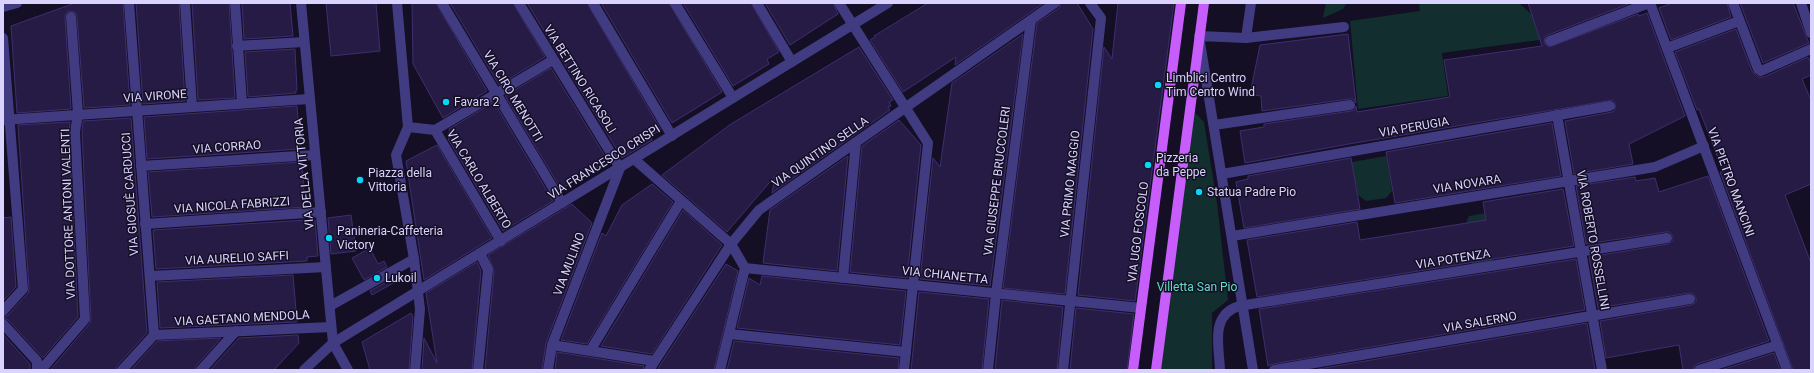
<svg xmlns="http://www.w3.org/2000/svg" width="1814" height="373" font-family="Roboto,sans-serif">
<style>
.green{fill:#122e2e}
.building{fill:#261b45;stroke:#3e2e70}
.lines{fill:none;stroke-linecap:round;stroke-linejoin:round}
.service{stroke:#413b82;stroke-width:10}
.minor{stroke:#413b82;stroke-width:10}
.primary{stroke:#c75dfb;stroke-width:10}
.poi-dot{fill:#06d6f8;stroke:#140f24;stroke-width:1.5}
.labels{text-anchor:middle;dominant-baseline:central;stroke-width:3;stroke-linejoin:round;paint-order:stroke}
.poi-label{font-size:12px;fill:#dad3fe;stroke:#140f24;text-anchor:start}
.street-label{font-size:12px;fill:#dad3fe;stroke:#140f24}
.park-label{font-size:12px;fill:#60ddc3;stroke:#140f24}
</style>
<rect width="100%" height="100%" fill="#140f24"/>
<g class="green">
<polygon points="1326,3 1347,3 1343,9 1323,18"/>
<polygon points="1419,3 1519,3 1532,15 1540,40 1442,53 1448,96 1358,109 1350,21 1420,11"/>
<polygon points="1190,108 1204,122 1217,203 1228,300 1212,313 1212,370 1156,370"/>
<polygon points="1386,156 1392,191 1386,198 1366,201 1358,195 1352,162"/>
<polygon points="1485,213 1493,262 1472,266 1466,223 1469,216"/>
</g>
<g class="building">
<polygon points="75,3 123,3 130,105 84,108 77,17 76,13 71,11 67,12 65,17 71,109 17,113 11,26"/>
<polygon points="136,3 179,3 185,101 143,104"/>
<polygon points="192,3 229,3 235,98 198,100"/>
<polygon points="242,3 290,3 293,36 244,39"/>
<polygon points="326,3 376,3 380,51 331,56"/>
<polygon points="412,3 436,3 487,91 443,118 413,64"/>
<polygon points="450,3 513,3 545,57 499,85"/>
<polygon points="527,3 587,3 661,130 650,136 652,140 622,158"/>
<polygon points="601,3 669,3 722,92 672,123"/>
<polygon points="683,3 751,3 779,52 767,59 769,64 733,86"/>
<polygon points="765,3 833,3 838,14 790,45"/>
<polygon points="928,3 1044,3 955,65 956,57 903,92 870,40 875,37 874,36"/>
<polygon points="1061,3 1077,3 1093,29 1065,294 1003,288 1037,23 1059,8"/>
<polygon points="1118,3 1174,3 1135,301 1078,295 1104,47 1112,59"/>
<polygon points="1528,3 1631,3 1548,35 1545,37 1544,43 1549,47 1638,14 1639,16 1647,13 1685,116 1629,144 1633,164 1574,174 1565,121 1612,112 1614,111 1616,105 1613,100 1349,144 1245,163 1240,131 1264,127 1264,124 1351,111 1354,110 1356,106 1357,112 1450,97 1444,60 1542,46"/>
<polygon points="1672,3 1727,3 1731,17 1671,40 1659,8"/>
<polygon points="1740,3 1793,3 1809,43 1763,63"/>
<polygon points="1736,29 1752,71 1758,77 1764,77 1808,57 1811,64 1811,75 1802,79 1811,100 1811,184 1785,195 1811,263 1811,370 1793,370 1720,172 1723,171 1699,109 1697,110 1675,52"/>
<polygon points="1023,34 990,286 920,279 933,158 940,167 952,83"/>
<polygon points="1348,34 1356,103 1353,99 1349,99 1262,111 1261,96 1250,94 1260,45"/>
<polygon points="859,47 893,100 889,102 891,106 888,107 890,110 772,193 775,176 727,232 662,175 731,124"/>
<polygon points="295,49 297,90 296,90 296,93 248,97 245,52"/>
<polygon points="551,68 608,161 561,189 505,96"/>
<polygon points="494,102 553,201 503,231 448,139 450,138 448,133 450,132 449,129"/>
<polygon points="297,106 300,149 147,159 144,117"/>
<polygon points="131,118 147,333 117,366 116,370 50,370 90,323 91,319 82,132 83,121"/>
<polygon points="899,120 921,145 907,278 850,272 862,146"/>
<polygon points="70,122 69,132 78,317 43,358 8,320 3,318 8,315 28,293 29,289 18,125"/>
<polygon points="1552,123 1561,176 1395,203 1386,152"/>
<polygon points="437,145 492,238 424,280 406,161"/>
<polygon points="848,156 837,271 763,263 770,210"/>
<polygon points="1351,158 1360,209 1244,228 1236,182 1248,179 1248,176"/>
<polygon points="302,162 305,207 152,217 148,172"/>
<polygon points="1708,176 1769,341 1697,364 1694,366 1693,370 1683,370 1679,345 1606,358 1600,321 1691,305 1696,302 1696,298 1693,293 1689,293 1598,308 1589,257 1668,244 1673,241 1673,237 1670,232 1666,232 1586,244 1576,186 1635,177 1636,181 1655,178 1659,192"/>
<polygon points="652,184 673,202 587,344 561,340 602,233 606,236 622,205"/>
<polygon points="1563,189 1574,246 1257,297 1247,240 1357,222 1360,240 1486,220 1483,202"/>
<polygon points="572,204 592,223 546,343 542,370 485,370 494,271 488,255"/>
<polygon points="683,210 722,245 652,354 601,346"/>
<polygon points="351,215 356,251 331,254 328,218"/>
<polygon points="11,217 16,287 3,301 3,218"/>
<polygon points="306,220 306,221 315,220 318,256 307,257 307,261 156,269 153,230"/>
<polygon points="370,248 378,264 384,261 387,267 364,280 352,258"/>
<polygon points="1576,259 1585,310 1273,364 1268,366 1259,309"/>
<polygon points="477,262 481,271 472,370 422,370 424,338 437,363 426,293"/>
<polygon points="726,264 738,271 714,370 657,370"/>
<polygon points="293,275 297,322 160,328 157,282"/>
<polygon points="762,276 906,291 900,345 737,328 749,278 760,285"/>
<polygon points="393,278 395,282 372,295 370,291"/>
<polygon points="919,292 989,299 982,370 911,370"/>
<polygon points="1002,300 1063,307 1057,370 995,370"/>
<polygon points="1076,308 1134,314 1127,370 1070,370"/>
<polygon points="411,313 413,317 409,370 370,370 362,342"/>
<polygon points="1587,323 1595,370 1313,370"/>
<polygon points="3,334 30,364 30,370 3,370"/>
<polygon points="298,335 299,343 274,370 210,370 239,338"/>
<polygon points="221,338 196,366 195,370 131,370 157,341"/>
<polygon points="734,341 899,358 898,370 727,370"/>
<polygon points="557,352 644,366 643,370 555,370"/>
<polygon points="1774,353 1780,370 1721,370"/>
</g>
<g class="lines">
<g class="service">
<polyline points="1246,38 1251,3"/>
<polyline points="330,306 414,259"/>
</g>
<g class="minor">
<polyline points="185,3 192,106"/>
<polyline points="235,3 242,103"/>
<polyline points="301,3 333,343 348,370"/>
<polyline points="397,3 408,127 396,155 414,259 420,309 415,370"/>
<polyline points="442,3 562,203"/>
<polyline points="519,3 620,168 552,345 548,370"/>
<polyline points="593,3 672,136"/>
<polyline points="675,3 733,98"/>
<polyline points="757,3 792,62"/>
<polyline points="839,3 928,143 904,370"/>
<polyline points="1650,3 1787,370"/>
<polyline points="1733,3 1758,69 1761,71 1811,49"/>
<polyline points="1801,3 1811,33"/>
<polyline points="3,7 17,3"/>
<polyline points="1550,41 1649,3"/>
<polyline points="237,46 304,42"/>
<polyline points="1667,48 1739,21"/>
<polyline points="1557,115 1602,370"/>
<polyline points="3,120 309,99"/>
<polyline points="1214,125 1350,105"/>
<polyline points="408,127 435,130 553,60"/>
<polyline points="435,130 501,241"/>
<polyline points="634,159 731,244 745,268 720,370"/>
<polyline points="141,166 315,155"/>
<polyline points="1222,174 1610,106"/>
<polyline points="145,224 321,212"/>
<polyline points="1232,236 1655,167 1704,146"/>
<polyline points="745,268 1141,308"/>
<polyline points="150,276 326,267"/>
<polyline points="843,278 856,142"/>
<polyline points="3,311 23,289 3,38"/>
<polyline points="3,324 37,361 37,370"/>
<polyline points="729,334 906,352"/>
<polyline points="154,335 331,327"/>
<polyline points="552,345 654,361"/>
<polyline points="590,351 681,201"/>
<polyline points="41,370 85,319 75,132 78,114 71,17"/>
<polyline points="122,370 154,335 129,3"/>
<polyline points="201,370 236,331"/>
<polyline points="304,370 333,343 888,3"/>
<polyline points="478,370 488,270 480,253"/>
<polyline points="649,370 731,244 759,210 1055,3"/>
<polyline points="988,370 996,294 1031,20"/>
<polyline points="1063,370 1101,18 1090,3"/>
<path d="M1220,370C1219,346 1210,315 1239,306L1667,238"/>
<polyline points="1253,370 1199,36 1246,38 1344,27"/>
<polyline points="1274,370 1690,299"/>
<polyline points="1699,370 1778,345"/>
</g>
<g class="primary">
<polyline points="1133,370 1181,3"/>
<polyline points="1156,370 1204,3"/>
</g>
</g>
<g class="poi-dot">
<circle cx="1158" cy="85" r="4"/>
<circle cx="446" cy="102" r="4"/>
<circle cx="1148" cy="165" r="4"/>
<circle cx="360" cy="180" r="4"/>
<circle cx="1199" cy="192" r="4"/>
<circle cx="329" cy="238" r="4"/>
<circle cx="377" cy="278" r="4"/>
</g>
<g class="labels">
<g class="poi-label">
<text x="1166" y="78">Limblici Centro<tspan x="1166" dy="14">Tim Centro Wind</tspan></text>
<text x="454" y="102">Favara 2</text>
<text x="1156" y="158">Pizzeria<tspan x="1156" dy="14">da Peppe</tspan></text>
<text x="368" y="173">Piazza della<tspan x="368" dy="14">Vittoria</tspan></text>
<text x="1207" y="192">Statua Padre Pio</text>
<text x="337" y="231">Panineria-Caffeteria<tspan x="337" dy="14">Victory</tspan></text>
<text x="385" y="278">Lukoil</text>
</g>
<g class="street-label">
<text transform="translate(580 79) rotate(58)">VIA BETTINO RICASOLI</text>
<text transform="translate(155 96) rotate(-4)">VIA VIRONE</text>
<text transform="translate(513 96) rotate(59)">VIA CIRO MENOTTI</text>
<text transform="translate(1414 127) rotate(-10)">VIA PERUGIA</text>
<text transform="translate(227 147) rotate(-4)">VIA CORRAO</text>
<text transform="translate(820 152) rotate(-35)">VIA QUINTINO SELLA</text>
<text transform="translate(604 162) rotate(-32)">VIA FRANCESCO CRISPI</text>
<text transform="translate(304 174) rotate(-96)">VIA DELLA VITTORIA</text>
<text transform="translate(479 179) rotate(59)">VIA CARLO ALBERTO</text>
<text transform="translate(997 181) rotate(-83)">VIA GIUSEPPE BRUCCOLERI</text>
<text transform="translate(1731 182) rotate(70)">VIA PIETRO MANCINI</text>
<text transform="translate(1070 184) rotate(-84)">VIA PRIMO MAGGIO</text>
<text transform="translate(1467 184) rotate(-9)">VIA NOVARA</text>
<text transform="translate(130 194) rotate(-94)">VIA GIOSUÈ CARDUCCI</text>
<text transform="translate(232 205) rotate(-4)">VIA NICOLA FABRIZZI</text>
<text transform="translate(68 214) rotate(-92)">VIA DOTTORE ANTONI VALENTI</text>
<text transform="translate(1138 232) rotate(-83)">VIA UGO FOSCOLO</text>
<text transform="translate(1593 240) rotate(80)">VIA ROBERTO ROSSELLINI</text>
<text transform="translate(237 258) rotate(-3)">VIA AURELIO SAFFI</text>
<text transform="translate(1453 259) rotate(-9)">VIA POTENZA</text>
<text transform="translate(569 264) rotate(-69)">VIA MULINO</text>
<text transform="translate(945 275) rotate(6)">VIA CHIANETTA</text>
<text transform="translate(242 318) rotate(-3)">VIA GAETANO MENDOLA</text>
<text transform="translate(1480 322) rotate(-10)">VIA SALERNO</text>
</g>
<g class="park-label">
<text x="1197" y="287">Villetta San Pio</text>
</g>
</g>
<rect width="1814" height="373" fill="none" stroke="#dad3fe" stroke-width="8"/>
</svg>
